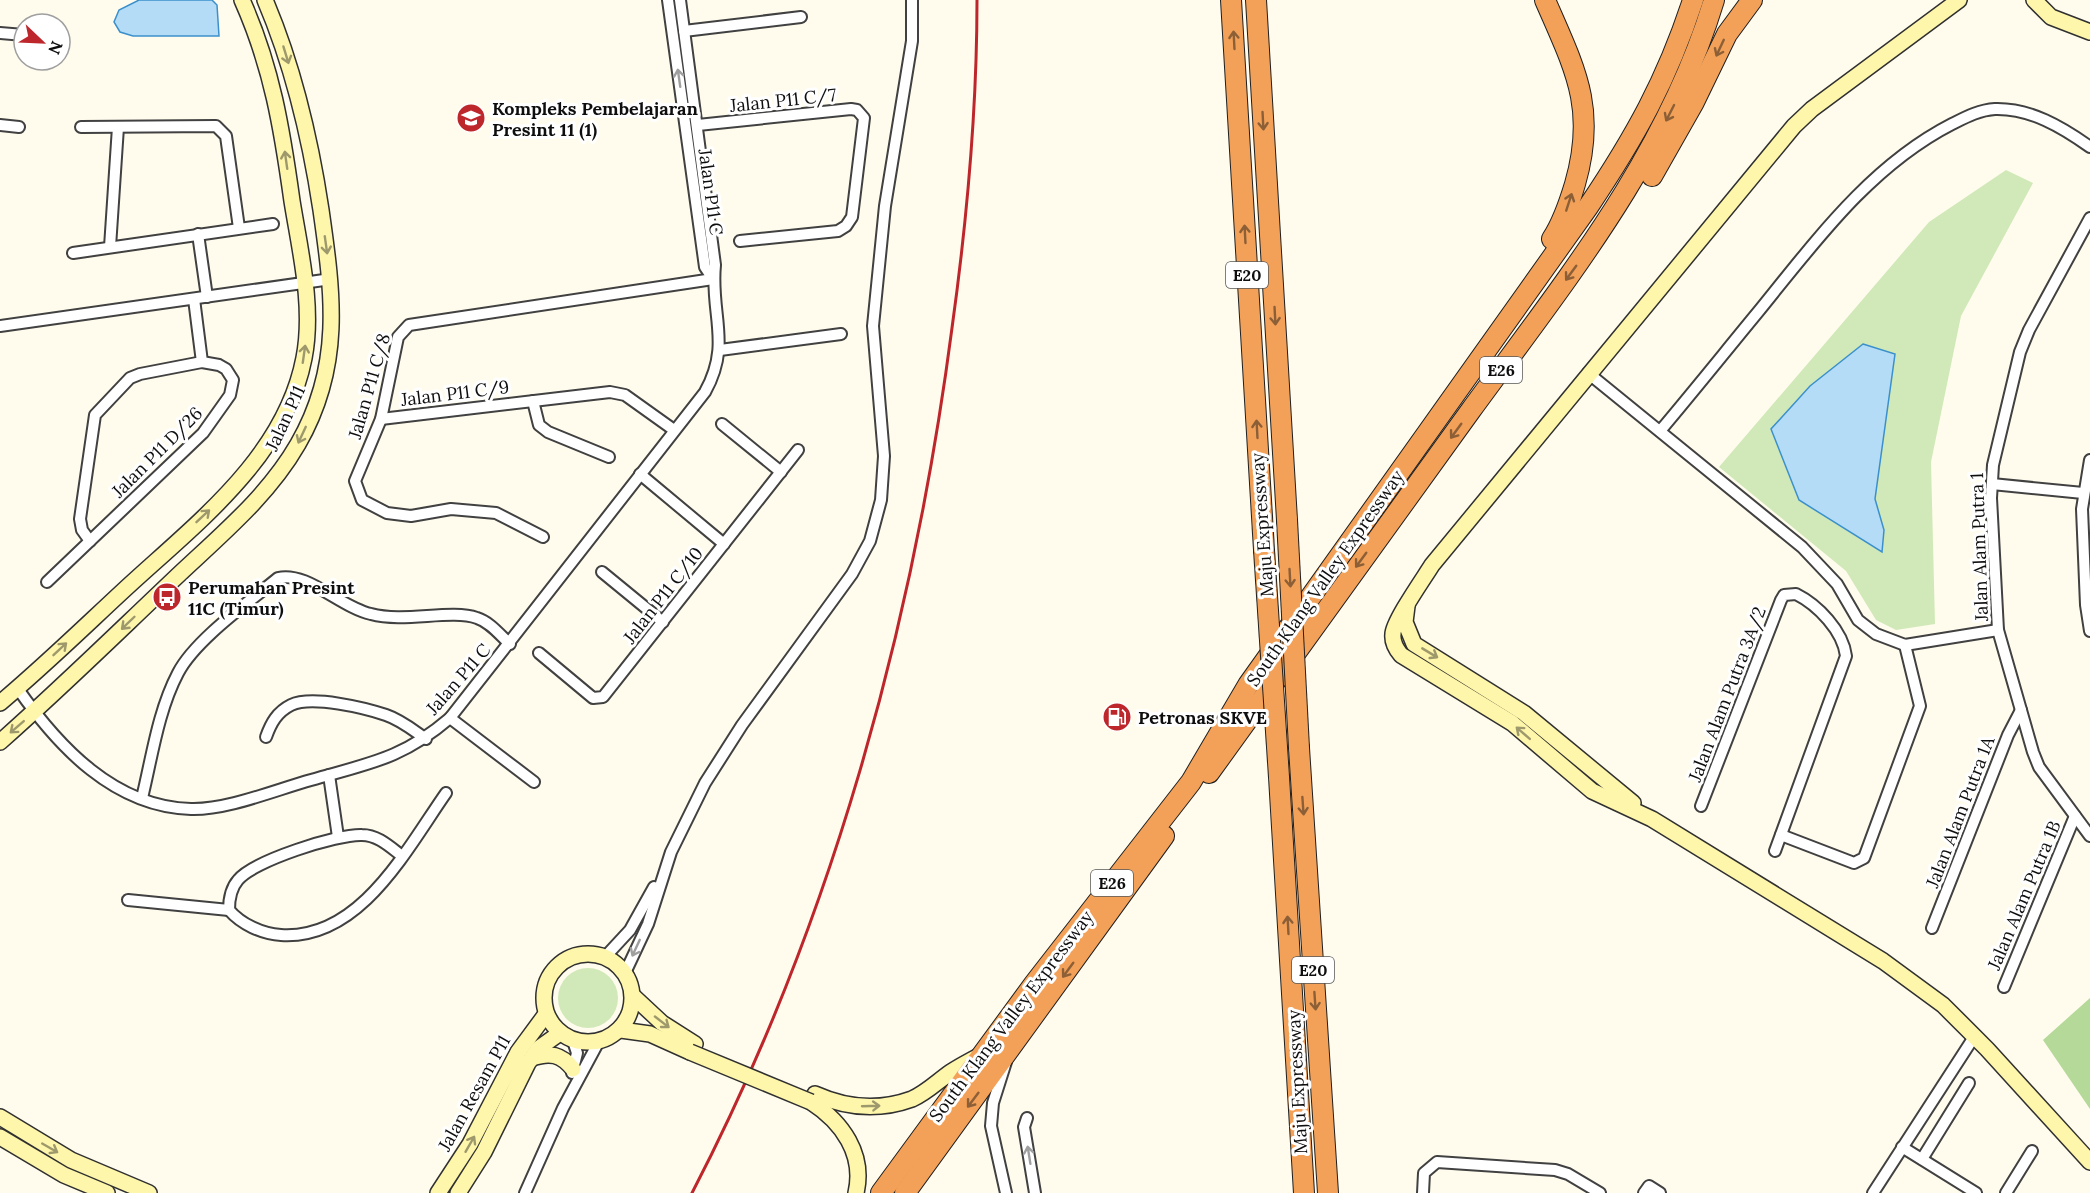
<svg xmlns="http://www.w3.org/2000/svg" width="2090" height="1193" font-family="Lora,serif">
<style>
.green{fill:#d1e9b8}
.forest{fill:#b4d998}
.water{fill:#b4dcf6;stroke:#3b90cc;stroke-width:1.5}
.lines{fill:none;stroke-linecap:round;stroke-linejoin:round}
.street-casing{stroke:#414141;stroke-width:14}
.secondary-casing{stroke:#303030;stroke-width:18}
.highway-casing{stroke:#1f1f1f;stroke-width:22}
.street{stroke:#fff;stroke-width:10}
.secondary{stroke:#fef6aa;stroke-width:15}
.highway{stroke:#f3a158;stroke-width:20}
.rail{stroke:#bd272c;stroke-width:3}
.secondary-bridge-casing{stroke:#303030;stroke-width:18;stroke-linecap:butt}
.highway-bridge-casing{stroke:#1f1f1f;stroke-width:22;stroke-linecap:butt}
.secondary-bridge{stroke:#fef6aa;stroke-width:15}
.highway-bridge{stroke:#f3a158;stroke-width:20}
.oneway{stroke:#8c5f37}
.oneway2{stroke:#9e996c}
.oneway3{stroke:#9f9f9f}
.labels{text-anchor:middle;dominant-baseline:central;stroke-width:6;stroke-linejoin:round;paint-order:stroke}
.shield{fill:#fff;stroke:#565656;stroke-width:1.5}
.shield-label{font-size:16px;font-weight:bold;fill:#0e0e0e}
.street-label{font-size:18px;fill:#0e0e0e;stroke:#fff}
.poi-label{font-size:18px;font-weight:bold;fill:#0e0e0e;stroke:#fff;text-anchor:start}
</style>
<rect width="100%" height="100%" fill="#fffcee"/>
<g class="green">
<polygon points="2006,170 2033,183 1961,316 1931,462 1935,624 1896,630 1876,620 1846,571 1719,467 1929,222"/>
<circle cx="588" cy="998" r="30"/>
</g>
<polygon class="forest" points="2090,998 2090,1109 2043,1040"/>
<g class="water">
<polygon points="139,0 212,0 217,5 219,36 133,36 120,32 114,22 119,10"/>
<polygon points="1863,344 1895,354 1875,499 1884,530 1882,552 1799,500 1771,429 1810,386"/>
</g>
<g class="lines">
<g class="street-casing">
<g id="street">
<polyline points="668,0 705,267 713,279"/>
<polyline points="684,31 801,17"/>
<polyline points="0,33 24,35"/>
<polyline points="0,125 19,127"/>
<polyline points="698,125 851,109 857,110 864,118 852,217 846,226 838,231 740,241"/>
<polyline points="81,127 216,126 226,136 239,228"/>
<polyline points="2090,218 2029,330 2020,352 1993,465 1991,498 1998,630 2033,752 2039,767 2090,836"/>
<polyline points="198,234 207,297"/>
<polyline points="110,247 118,127"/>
<polyline points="73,253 273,224"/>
<polyline points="0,326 331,279"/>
<polyline points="720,350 841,334"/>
<polyline points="1588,373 1802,547 1837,584 1858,620 1876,634 1905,645 1998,630"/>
<polyline points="533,401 539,425 548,432 609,457"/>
<polyline points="381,419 610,392 625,395 674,430"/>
<polyline points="722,424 781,472"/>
<path d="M1660,431C1693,392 1725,352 1758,312C1815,242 1870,166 1952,124C1966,117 1979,110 1995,109C2030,108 2062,127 2090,147"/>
<polyline points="2090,460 2082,509 2086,605 2090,631"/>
<polyline points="640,474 724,544"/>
<polyline points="1992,484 2083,493"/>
<polyline points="543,537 496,513 451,509 411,516 387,513 362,500 355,481 381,419 398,337 409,325 713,279"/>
<polyline points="90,541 82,530 80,519 95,415 130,378 140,374 202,362"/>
<polyline points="602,572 663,622"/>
<polyline points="47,582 203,433 230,395 233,380 226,369 219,365 202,362 194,299"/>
<polyline points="539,653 593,698 603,697 798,450"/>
<path d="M18,689C58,746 114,807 191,809C227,810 275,790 311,780C370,763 402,759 450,718L705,392C732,344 710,314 715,265L680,0"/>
<polyline points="450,718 534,782"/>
<path d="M266,737C271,723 277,712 291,705C312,695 365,708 386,715C401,720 413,730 426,739"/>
<polyline points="329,775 338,837"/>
<path d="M142,798C152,757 158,711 178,673C195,640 249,602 278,578C307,571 340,607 371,614C404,623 451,609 477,618C490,622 500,635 510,644"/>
<path d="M1701,806L1781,600L1784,595L1796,594C1818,605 1843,631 1846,656L1775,851"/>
<polyline points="1781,835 1854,863 1864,858 1920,706 1905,645"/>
<path d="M402,856C390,847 378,835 362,835C337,834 253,861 238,880C231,888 229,899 229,910C241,924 262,934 281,935C360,940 406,850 446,793"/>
<polyline points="128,900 229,910"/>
<polyline points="1932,928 2008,735 2021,710"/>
<polyline points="605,957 630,930 654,887"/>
<polyline points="625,973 648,924 671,852 705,783 742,725 852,574 870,541 881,500 884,456 873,326 885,206 912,41 912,0"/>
<polyline points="2004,987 2075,816"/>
<polyline points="1006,1062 993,1103 991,1126 1006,1193"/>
<polyline points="572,1073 577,1053 573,1041"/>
<polyline points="1027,1118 1024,1127 1035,1193"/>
<polyline points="1902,1147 1976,1193"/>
<polyline points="1922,1159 1969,1083"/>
<polyline points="525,1193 563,1108 598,1043"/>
<polyline points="1423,1193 1424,1173 1437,1162 1555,1170 1568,1174 1600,1193"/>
<polyline points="1644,1193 1649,1186 1660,1193"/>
<polyline points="1873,1193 1974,1037"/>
<polyline points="2006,1193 2032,1151"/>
</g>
</g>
<g class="secondary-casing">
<g id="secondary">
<path d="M1959,0L1812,109L1794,126L1432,565C1424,578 1393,622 1393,634C1392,642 1396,649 1401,655L1512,723L1592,791L1652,819L1883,961L1943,1005L1987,1049L2090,1162"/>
<polyline points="2034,0 2051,17 2090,32"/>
<polyline points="1407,606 1405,622 1414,644 1524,713 1633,803"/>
<path d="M0,703C43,667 83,628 124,590C194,525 285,458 304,358C314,307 300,251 292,201C282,129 272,67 242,0"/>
<path d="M0,742C59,690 115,635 172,581C217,538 267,498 298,444C343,366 333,294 321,210C310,137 294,68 265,0"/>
<circle cx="588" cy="998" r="44"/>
<polyline points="633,996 662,1023 695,1044"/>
<polyline points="621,1030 650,1034 690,1052"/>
<path d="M532,1058C550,1052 561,1054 573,1069"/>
<path d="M815,1094C846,1108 879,1111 912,1099C926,1093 938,1081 951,1072C960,1066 970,1061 979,1056"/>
<path d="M811,1102C842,1122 865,1154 856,1193"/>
<polyline points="0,1117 71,1160 149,1193"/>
<polyline points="0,1137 64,1175 107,1193"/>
<polyline points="438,1193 470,1144 518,1052 546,1014"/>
<polyline points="458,1193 484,1152 528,1063 539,1048 560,1033"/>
</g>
</g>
<g class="highway-casing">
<g id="highway">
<polyline points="1231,0 1264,550"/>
<polyline points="1256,0 1287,520"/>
<path d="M1545,0C1575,69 1597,108 1575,184C1569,204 1563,222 1552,239"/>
<polyline points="1652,176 1694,102 1727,34 1752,0"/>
<polyline points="1299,748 1328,1193"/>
<path d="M1209,773C1296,652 1383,531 1471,410C1566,280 1667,156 1714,0"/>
<polyline points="1279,777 1304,1193"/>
<path d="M881,1193L1034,984L1191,782L1248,685L1588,207C1635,137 1667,80 1693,0"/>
<polyline points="905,1193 1164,836"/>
</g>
</g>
<use href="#street" class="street"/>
<use href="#secondary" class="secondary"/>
<use href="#highway" class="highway"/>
<path class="rail" d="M692,1193C831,925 913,627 952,328C967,220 977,110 977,0"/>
<g class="secondary-bridge-casing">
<polyline id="secondary-bridge" points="690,1052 811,1102"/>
</g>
<g class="highway-bridge-casing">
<g id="highway-bridge">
<polyline points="1287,520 1299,748"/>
<polyline points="1264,550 1279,777"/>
</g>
</g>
<use href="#secondary-bridge" class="secondary-bridge"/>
<use href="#highway-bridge" class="highway-bridge"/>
</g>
<defs><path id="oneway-shaft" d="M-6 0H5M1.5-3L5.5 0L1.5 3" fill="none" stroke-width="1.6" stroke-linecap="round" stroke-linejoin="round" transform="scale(1.5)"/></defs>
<g class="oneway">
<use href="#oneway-shaft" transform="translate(1234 40) rotate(-93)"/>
<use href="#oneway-shaft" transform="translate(1720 48) rotate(115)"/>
<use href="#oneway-shaft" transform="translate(1670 113) rotate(117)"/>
<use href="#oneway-shaft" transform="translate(1263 121) rotate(87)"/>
<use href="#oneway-shaft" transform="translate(1569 202) rotate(-72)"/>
<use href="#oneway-shaft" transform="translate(1245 234) rotate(-93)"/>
<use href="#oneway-shaft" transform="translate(1571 273) rotate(126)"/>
<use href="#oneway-shaft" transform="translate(1275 316) rotate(87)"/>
<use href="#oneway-shaft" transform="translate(1257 429) rotate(-93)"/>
<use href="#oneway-shaft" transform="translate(1456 431) rotate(126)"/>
<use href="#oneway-shaft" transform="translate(1361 560) rotate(126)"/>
<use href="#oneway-shaft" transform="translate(1290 578) rotate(87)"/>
<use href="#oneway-shaft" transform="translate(1303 806) rotate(86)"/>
<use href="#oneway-shaft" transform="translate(1288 925) rotate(-93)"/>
<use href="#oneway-shaft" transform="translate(1068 970) rotate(126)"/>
<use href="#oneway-shaft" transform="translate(1315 1001) rotate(86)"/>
<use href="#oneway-shaft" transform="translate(973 1100) rotate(127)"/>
</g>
<g class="oneway2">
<use href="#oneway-shaft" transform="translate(286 55) rotate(73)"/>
<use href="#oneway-shaft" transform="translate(286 160) rotate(-98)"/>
<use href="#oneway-shaft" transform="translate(326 245) rotate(82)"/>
<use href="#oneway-shaft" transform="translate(304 354) rotate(-82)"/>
<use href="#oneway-shaft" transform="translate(302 435) rotate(115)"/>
<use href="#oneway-shaft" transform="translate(203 516) rotate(-43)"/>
<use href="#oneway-shaft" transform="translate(128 623) rotate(136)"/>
<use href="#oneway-shaft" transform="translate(60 649) rotate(-43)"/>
<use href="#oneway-shaft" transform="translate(1430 653) rotate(31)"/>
<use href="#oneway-shaft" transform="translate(17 727) rotate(139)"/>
<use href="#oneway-shaft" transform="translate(1523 733) rotate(-139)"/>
<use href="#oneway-shaft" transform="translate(662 1022) rotate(38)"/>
<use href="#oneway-shaft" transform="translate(871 1106) rotate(-2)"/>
<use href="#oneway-shaft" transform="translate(470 1144) rotate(-60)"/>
<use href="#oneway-shaft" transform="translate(50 1148) rotate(30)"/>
</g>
<g class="oneway3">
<use href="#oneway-shaft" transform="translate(679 78) rotate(-98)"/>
<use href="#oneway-shaft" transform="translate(636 948) rotate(115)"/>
<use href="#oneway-shaft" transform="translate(1029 1155) rotate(-99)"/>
</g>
<defs>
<g id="school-disc" transform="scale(1.5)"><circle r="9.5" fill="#bd272c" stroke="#fff"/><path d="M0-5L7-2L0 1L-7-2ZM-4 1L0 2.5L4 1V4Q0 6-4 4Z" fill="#fff"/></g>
<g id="bus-disc" transform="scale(1.5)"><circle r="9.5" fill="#bd272c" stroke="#fff"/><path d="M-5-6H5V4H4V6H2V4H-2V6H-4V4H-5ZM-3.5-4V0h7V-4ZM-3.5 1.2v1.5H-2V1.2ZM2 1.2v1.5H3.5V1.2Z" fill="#fff"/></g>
<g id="fuel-disc" transform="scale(1.5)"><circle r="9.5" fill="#bd272c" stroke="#fff"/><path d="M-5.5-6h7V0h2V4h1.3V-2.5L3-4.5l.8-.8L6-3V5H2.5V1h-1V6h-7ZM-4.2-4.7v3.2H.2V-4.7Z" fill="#fff"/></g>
</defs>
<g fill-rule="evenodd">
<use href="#school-disc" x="471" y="118"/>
<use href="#bus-disc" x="167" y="597"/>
<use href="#fuel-disc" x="1117" y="717"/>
</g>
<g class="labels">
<g class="shield">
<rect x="1226" y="262" width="42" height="26" rx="4.5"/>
<rect x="1480" y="357" width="42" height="26" rx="4.5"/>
<rect x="1091" y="870" width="42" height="26" rx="4.5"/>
<rect x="1292" y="957" width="42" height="26" rx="4.5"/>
</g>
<g class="shield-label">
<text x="1247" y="275">E20</text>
<text x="1501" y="370">E26</text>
<text x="1112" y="883">E26</text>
<text x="1313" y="970">E20</text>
</g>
<g class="street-label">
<text transform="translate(783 100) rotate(-6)">Jalan P11 C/7</text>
<text transform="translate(711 192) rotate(82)">Jalan P11 C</text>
<text transform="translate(369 386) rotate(-74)">Jalan P11 C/8</text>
<text transform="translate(455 393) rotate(-7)">Jalan P11 C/9</text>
<text transform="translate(285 418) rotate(-65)">Jalan P11</text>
<text transform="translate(157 452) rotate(-45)">Jalan P11 D/26</text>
<text transform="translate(1262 525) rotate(-94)">Maju Expressway</text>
<text transform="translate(1979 547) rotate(-92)">Jalan Alam Putra 1</text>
<text transform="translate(1325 578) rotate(-55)">South Klang Valley Expressway</text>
<text transform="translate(663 595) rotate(-52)">Jalan P11 C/10</text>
<text transform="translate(458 679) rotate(-49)">Jalan P11 C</text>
<text transform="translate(1727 694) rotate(-69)">Jalan Alam Putra 3A/2</text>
<text transform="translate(1960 812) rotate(-69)">Jalan Alam Putra 1A</text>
<text transform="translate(2024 895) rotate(-67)">Jalan Alam Putra 1B</text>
<text transform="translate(1011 1016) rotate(-53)">South Klang Valley Expressway</text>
<text transform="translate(1297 1082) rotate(-93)">Maju Expressway</text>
<text transform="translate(474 1093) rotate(-61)">Jalan Resam P11</text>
</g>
<g class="poi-label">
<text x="492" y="108">Kompleks Pembelajaran<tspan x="492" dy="21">Presint 11 (1)</tspan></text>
<text x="188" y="587">Perumahan Presint<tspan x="188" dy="21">11C (Timur)</tspan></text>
<text x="1138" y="717">Petronas SKVE</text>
</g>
</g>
<g transform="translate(42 42) rotate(113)"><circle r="28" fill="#ffffff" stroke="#9f9f9f" stroke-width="1.5"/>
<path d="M0-4.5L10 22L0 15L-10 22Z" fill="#bd272c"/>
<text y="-9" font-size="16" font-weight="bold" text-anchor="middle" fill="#0e0e0e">N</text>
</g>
</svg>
